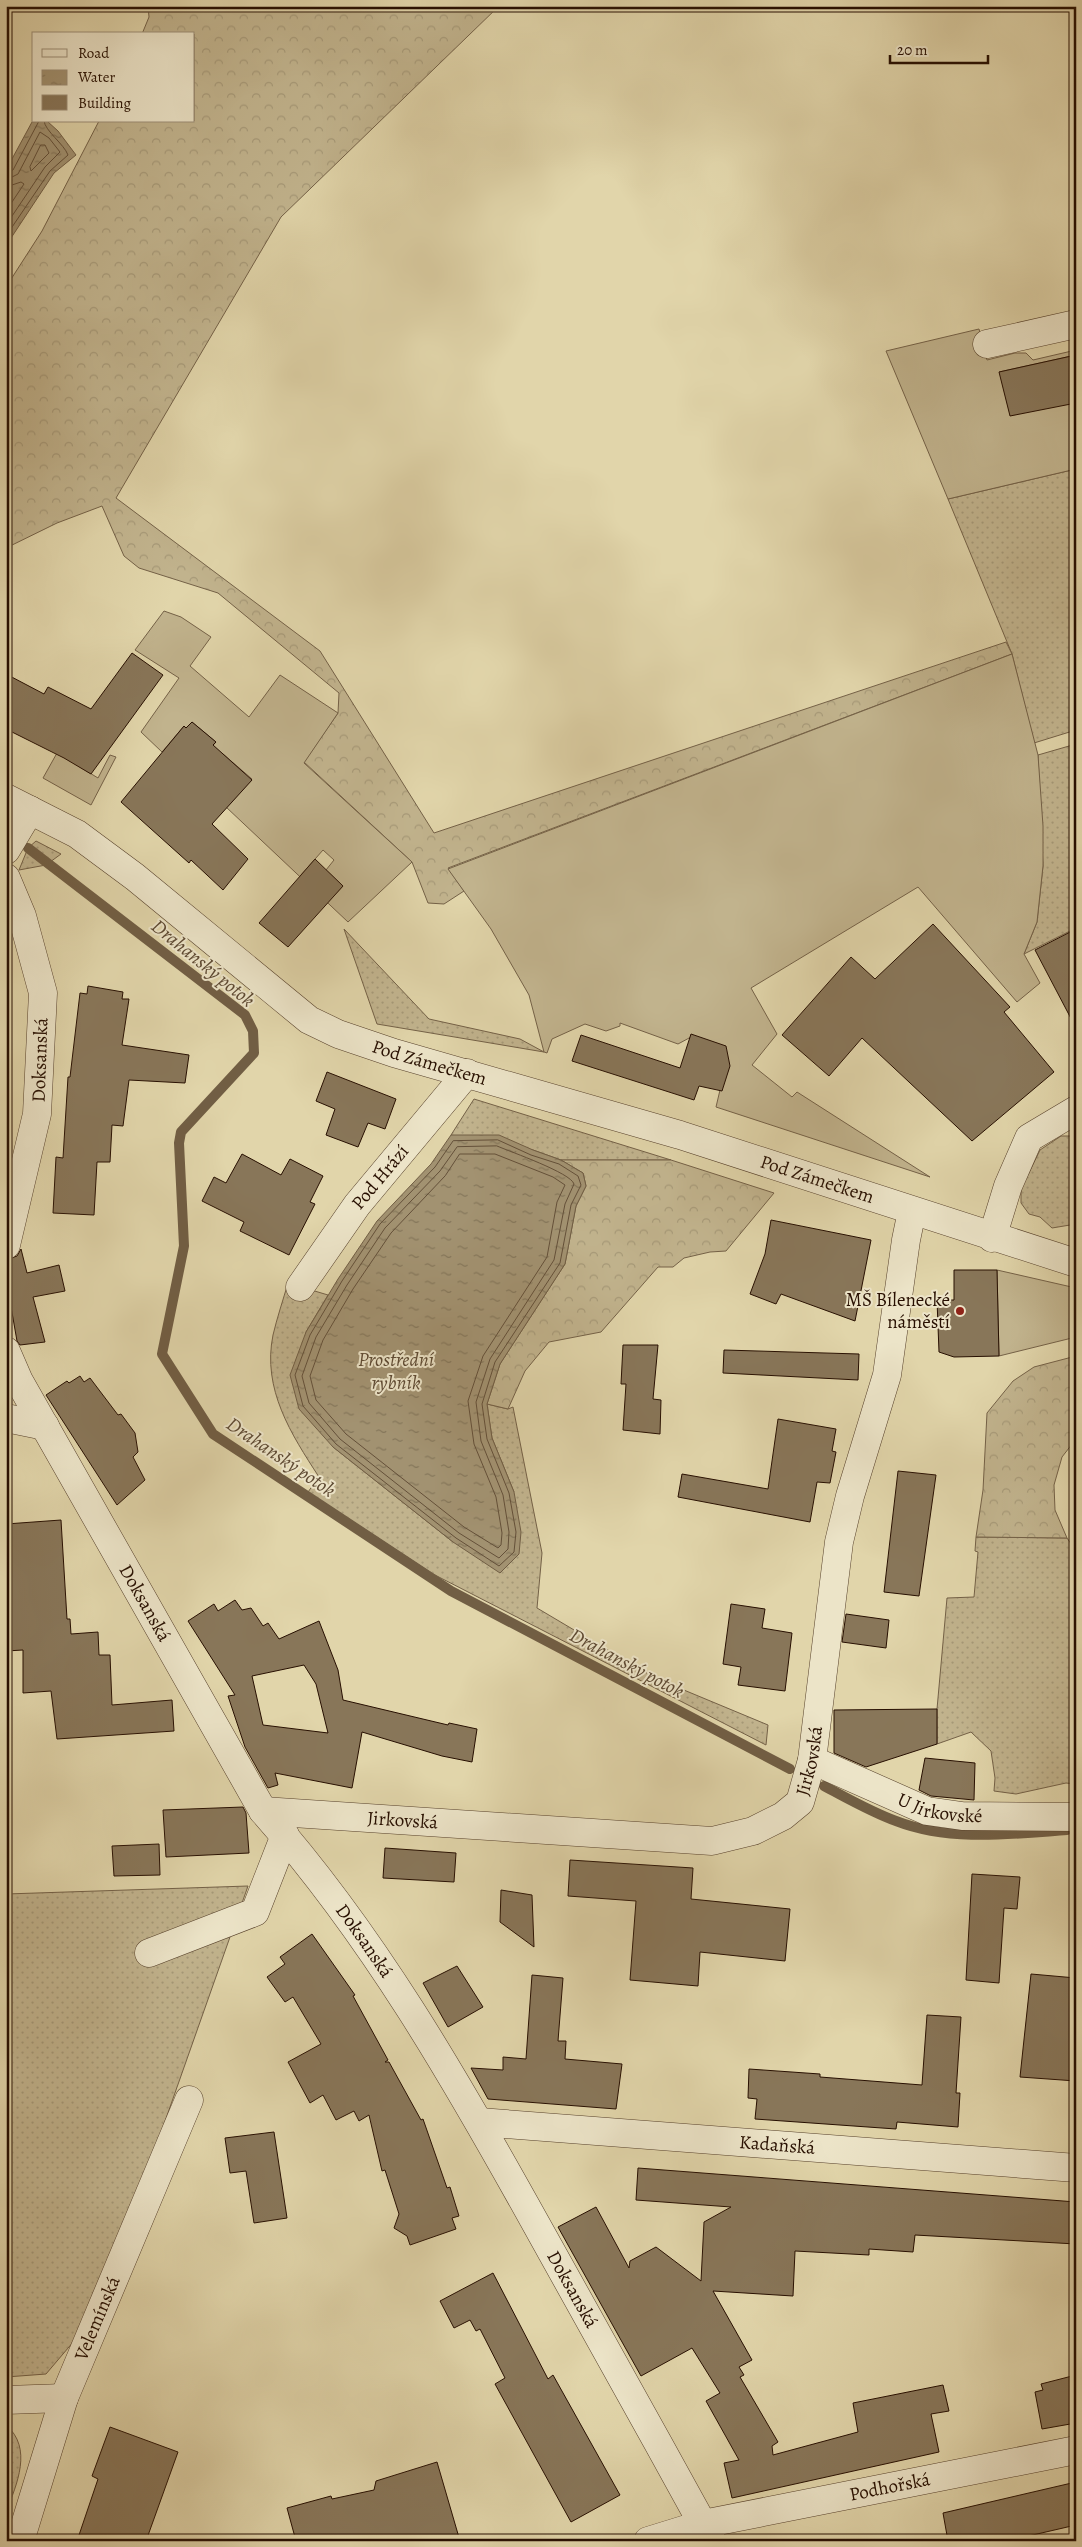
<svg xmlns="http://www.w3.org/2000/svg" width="1082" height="2547" font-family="Alegreya,serif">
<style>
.grass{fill:url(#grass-dots);stroke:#746147}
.forest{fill:url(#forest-crowns);stroke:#746147}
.garden{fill:#c1b38d;stroke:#746147;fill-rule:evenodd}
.water{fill:url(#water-ripples);stroke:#715e44}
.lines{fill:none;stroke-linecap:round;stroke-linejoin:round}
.shore{stroke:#645039;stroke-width:1}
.stream{stroke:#715e44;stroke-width:10}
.building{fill:#887659;stroke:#270f01;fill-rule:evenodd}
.minor-casing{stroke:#56402b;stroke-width:29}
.minor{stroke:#ece4c8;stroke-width:28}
.poi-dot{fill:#8f2418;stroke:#ece4c8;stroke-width:2}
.labels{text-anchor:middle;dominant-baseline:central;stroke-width:4;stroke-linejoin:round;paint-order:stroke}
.street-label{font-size:19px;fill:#270f01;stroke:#ece4c8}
.poi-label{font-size:19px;fill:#270f01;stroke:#ece4c8;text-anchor:end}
.water-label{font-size:20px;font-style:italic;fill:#5e4a33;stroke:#ece4c8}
</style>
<defs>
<pattern id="grass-dots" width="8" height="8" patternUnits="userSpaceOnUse" patternTransform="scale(1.25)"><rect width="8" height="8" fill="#c1b38d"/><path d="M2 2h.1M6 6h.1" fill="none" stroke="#a69978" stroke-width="1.8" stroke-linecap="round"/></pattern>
<pattern id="forest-crowns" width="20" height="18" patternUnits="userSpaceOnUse" patternTransform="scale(1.25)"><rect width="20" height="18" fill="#c1b38d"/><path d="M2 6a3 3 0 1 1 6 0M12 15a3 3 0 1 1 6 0" fill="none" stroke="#a69978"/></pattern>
<pattern id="water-ripples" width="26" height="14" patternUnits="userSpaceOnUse" patternTransform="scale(1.25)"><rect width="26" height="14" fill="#a29271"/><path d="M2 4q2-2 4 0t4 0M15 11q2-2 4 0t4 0" fill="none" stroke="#84765a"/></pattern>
</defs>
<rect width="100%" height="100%" fill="#e1d5aa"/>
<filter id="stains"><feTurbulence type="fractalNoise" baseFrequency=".004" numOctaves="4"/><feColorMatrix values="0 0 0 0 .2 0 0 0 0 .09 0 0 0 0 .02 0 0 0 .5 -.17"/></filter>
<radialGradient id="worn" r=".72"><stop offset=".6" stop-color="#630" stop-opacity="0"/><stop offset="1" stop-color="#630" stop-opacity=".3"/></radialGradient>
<g class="grass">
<polygon points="1076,469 1076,730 1034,743 1012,654 948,499"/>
<polygon points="1076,744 1076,928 1024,954 1037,922 1043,866 1038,755"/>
<polygon points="36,841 61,854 46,865 19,870 28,848"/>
<polygon points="344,929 429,1019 520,1039 544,1052 377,1024"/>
<polygon points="474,1099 671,1160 561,1160 533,1150 451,1135"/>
<polygon points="1061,1136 1076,1136 1076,1224 1052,1228 1040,1217 1029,1214 1021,1203 1021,1174 1028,1175 1040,1150"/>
<path d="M288,1283L328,1295L306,1332L333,1447L453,1542L514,1492L492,1438L487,1404L508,1409L513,1407L542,1553L537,1608L655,1678L768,1725L766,1745L433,1574L308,1492L319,1477C291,1434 262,1389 273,1335C277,1318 283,1300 288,1283Z"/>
<polygon points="976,1537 1067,1538 1076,1551 1076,1784 1066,1783 1016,1794 994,1791 995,1778 991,1751 971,1732 937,1744 937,1709 947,1598 974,1597 978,1552 975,1551"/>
<polygon points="248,1886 97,2314 46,2374 6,2377 6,1894"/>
<path d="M6,2425C33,2448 17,2484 6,2512Z"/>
</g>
<g class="forest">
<polygon points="148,6 499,6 281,217 116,498 320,651 434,833 1006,642 1012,654 448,868 464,891 444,904 428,903 412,862 304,762 338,713 339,693 218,593 139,568 124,556 102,506 57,523 6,548 6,287 42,231 99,121 194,121 194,34 142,34 149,17"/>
<polygon points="561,1160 671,1160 774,1193 726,1251 710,1252 684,1258 673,1267 658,1267 601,1332 549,1342 525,1371 508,1409 487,1404 500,1364 565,1264 576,1206 586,1186 583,1173"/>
<polygon points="1076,1356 1076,1439 1062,1457 1054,1485 1055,1510 1067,1538 976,1537 983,1490 987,1413 1013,1381 1034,1367"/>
</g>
<g class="garden">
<polygon points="979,329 987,360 1015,353 1026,353 1033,360 1076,350 1076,355 999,372 1076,403 1076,469 948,499 886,351"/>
<path d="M164,611L181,617L211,637L190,666L249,717L280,675L338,713L304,763L412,862L348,922L226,807L252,779L223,754L188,774L216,742L192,722L186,728L184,726L162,752L141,732L179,678L135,650ZM323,850L334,860L326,870L343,886L329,901L301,875Z"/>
<polygon points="1012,654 1038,755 1043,826 1043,866 1037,922 1024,954 1040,983 1017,1002 918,887 751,988 777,1034 752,1065 792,1097 797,1092 930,1177 716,1107 720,1090 691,1037 678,1044 620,1023 620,1026 606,1031 585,1024 552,1039 547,1053 544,1052 529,995 491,929 448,869"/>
<polygon points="57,753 98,778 110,755 116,757 91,805 43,778"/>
<polygon points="997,1270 1076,1288 1076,1337 999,1356"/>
</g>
<g class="water">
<polygon points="47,121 58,131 76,155 54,173 11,238 6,249 6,170 32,122"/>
<polygon points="451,1135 499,1135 533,1150 561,1160 583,1173 586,1186 576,1206 565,1264 500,1364 487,1404 492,1438 514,1492 521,1532 519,1554 500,1573 453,1542 333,1447 299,1409 290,1375 306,1332 338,1279 377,1221 431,1164"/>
</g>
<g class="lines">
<g class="shore">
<polygon points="41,145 45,145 49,153 31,171 30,167"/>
<polyline points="6,173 13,170 39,121"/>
<polyline points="6,180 18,174 40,132 49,138 60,152 45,167 6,225"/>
<polyline points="6,187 21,182 24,184 6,211"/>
<path d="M6,236L50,171L68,155C64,144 45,131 44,121"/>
<polygon points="498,1140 531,1155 559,1164 578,1176 581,1185 571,1205 560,1263 495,1362 482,1404 487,1439 509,1493 516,1532 514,1552 499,1566 456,1538 336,1444 303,1406 295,1375 310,1335 342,1281 380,1224 435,1167 453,1141"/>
<path d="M497,1146C511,1152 571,1173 574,1184L565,1204L554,1260L490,1359L476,1402L481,1441L503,1495L509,1532L508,1549L499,1558L459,1533L340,1439L309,1403L302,1376L316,1337L347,1285L385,1228L440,1171L457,1147Z"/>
<polygon points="460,1154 495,1154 553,1177 565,1185 557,1202 547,1257 483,1356 468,1401 474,1444 496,1497 502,1533 501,1545 498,1548 464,1527 346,1434 316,1400 310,1376 323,1340 353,1289 391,1233 445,1176"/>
</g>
<g class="stream">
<polyline points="28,848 245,1015 253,1031 254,1053 181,1132 179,1143 184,1246 162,1354 213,1434 451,1591 790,1769"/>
<path d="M824,1786C847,1798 871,1812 896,1821C950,1842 1012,1834 1067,1830"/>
</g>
</g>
<g class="building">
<polygon points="1076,355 1076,403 1010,416 999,372"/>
<polygon points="132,653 163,675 91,774 64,758 6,729 6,674 44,694 48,687 91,709"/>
<polygon points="192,722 216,742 213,745 252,780 212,824 248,859 223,890 191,860 189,863 121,802 184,726 186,728"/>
<polygon points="315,859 343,886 288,947 259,923"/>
<polygon points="933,924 1010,1007 1004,1012 1054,1072 972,1141 862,1038 829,1076 782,1035 851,957 875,979"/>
<polygon points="1076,929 1076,1028 1035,950"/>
<polygon points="88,986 123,992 122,999 129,999 122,1045 189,1055 185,1083 129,1080 123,1126 112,1125 110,1162 97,1162 94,1215 53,1213 56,1157 63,1158 68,1077 70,1077 80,993 87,994"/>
<polygon points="691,1034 726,1046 730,1066 722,1091 699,1086 694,1100 572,1061 581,1035 680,1068"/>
<polygon points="327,1072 396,1099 385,1129 368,1123 358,1147 326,1135 335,1109 316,1101"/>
<polygon points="242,1154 281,1175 290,1159 323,1176 310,1202 315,1204 289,1255 240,1231 244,1222 202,1201 214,1177 226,1183"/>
<polygon points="771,1220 871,1240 855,1321 781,1294 776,1304 750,1294 765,1254"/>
<polygon points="21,1249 27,1273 59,1265 65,1291 33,1297 45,1342 20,1345 17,1341 10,1301 6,1302 6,1260 17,1256"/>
<polygon points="954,1270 997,1270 999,1356 954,1357 939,1352 937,1300 954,1300"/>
<polygon points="623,1345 658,1345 653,1399 661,1400 660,1434 623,1430 626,1384 621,1384"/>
<polygon points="724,1350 859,1354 858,1380 723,1373"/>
<polygon points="80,1376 84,1382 90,1378 118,1415 121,1414 135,1433 138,1452 133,1457 145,1480 117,1505 46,1395 67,1381 69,1383"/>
<polygon points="778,1419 836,1429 832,1451 836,1452 830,1483 817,1482 810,1522 678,1497 682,1474 768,1489"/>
<polygon points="898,1471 936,1475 919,1596 884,1592"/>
<polygon points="61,1520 67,1619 70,1619 71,1634 98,1632 99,1655 110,1655 112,1705 172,1700 174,1731 57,1739 51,1691 23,1693 23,1650 6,1651 6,1524"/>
<path d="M235,1600L242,1610L251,1608L263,1626L268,1623L279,1639L319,1621L338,1670L343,1700L448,1725L449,1723L477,1729L472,1762L442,1756L362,1732L352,1788L275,1773L278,1785L268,1788L245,1747L228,1696L235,1695L188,1621L214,1604L218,1611ZM304,1665L316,1684L328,1733L263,1725L252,1676Z"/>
<polygon points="731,1604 765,1609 762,1628 792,1633 785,1691 738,1685 741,1667 723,1664"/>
<polygon points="846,1614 889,1620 886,1648 842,1642"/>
<polygon points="937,1709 937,1744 866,1767 834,1753 834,1710"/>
<polygon points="925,1758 975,1763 974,1800 931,1796 919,1790"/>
<polygon points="243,1807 246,1813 249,1853 166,1857 163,1810"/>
<polygon points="159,1844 160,1875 114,1876 112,1846"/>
<polygon points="385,1848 456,1853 454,1882 383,1878"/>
<polygon points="570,1860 693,1868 691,1899 790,1909 785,1961 700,1952 698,1986 630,1980 636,1901 568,1896"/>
<polygon points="972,1874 1020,1877 1017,1909 1004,1908 999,1983 966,1980"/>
<polygon points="501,1890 532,1895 534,1947 500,1922"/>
<polygon points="312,1934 355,1995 353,1996 388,2060 385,2062 389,2062 421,2120 423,2119 447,2188 450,2187 459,2216 452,2218 456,2229 410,2245 407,2236 394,2228 399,2214 385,2170 382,2171 369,2115 359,2121 354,2111 336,2120 323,2095 310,2103 288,2062 321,2044 293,1997 285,2002 267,1977 285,1964 280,1957"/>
<polygon points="457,1966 483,2007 448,2027 423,1983"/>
<polygon points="1031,1974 1076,1978 1076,2081 1020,2077"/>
<polygon points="532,1975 563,1978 558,2041 566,2041 565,2059 622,2064 616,2109 488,2099 471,2068 503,2070 503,2057 526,2059"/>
<polygon points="927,2015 961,2017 956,2093 960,2093 958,2127 897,2122 896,2129 755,2119 757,2099 748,2098 749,2069 820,2074 820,2077 922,2085"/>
<polygon points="274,2132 287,2218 254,2223 246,2171 230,2173 225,2138"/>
<polygon points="638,2168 1076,2202 1076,2244 915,2235 913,2252 869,2249 869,2255 795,2251 793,2296 713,2291 752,2360 739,2367 744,2375 740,2377 778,2442 772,2446 773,2455 858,2432 853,2403 943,2385 949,2411 931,2414 939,2452 732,2498 724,2463 739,2460 706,2401 720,2393 692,2348 641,2376 558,2227 596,2207 629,2268 630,2261 656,2247 701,2281 704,2222 731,2207 636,2200"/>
<polygon points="493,2273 548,2379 553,2375 620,2495 571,2522 495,2384 505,2378 480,2329 476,2331 470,2320 454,2328 440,2301"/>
<polygon points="1076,2375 1076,2423 1042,2429 1035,2392 1043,2390 1041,2384"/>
<polygon points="110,2427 178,2452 146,2541 77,2541 98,2479 92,2476"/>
<polygon points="437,2462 460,2541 296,2541 287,2508 331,2496 332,2499 374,2490 376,2481"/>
<polygon points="1076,2482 1076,2525 1007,2541 948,2541 943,2513"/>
</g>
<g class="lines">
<g class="minor-casing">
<g id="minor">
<polyline points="987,344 1076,324"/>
<path id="s1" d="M6,798L77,834L135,877L309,1020L338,1034L394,1053L680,1135L1076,1263"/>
<polyline points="6,850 30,810"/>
<polyline points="6,878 22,916 43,993 37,1114 6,1245"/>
<polyline points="992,1238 1008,1186 1029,1138 1076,1110"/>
<path id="s2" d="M300,1287L357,1205L467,1073"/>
<path id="s3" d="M6,1351L19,1381L263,1811C373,1935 456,2080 536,2224C595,2330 654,2435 712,2541"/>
<polyline points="6,1418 45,1426"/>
<path id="s4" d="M812,1760L927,1811L962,1816L1076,1817"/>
<path id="s5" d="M263,1811L712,1841L753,1831L783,1816L800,1802L812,1760L839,1542L850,1496L887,1375L906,1240L912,1211"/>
<polyline points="149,1953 255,1912 285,1835"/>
<path id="s6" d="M479,2122L1076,2168"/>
<polyline points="6,2400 64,2398"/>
<path id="s7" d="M20,2541L64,2398L189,2100"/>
<path id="s8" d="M648,2541L703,2524L1076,2450"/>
</g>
</g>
<use href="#minor" class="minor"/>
</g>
<circle class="poi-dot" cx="960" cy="1311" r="5"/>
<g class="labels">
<g class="street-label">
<text transform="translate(40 1060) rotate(-88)">Doksanská</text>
<text stroke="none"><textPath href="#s1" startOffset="505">Pod Zámečkem</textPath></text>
<text stroke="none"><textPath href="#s2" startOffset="136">Pod Hrází</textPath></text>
<text stroke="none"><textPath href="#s1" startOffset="910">Pod Zámečkem</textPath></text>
<text stroke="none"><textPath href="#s3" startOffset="288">Doksanská</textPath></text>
<text stroke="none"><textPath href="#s5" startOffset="590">Jirkovská</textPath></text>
<text stroke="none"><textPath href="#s4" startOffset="138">U Jirkovské</textPath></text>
<text stroke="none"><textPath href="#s5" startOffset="140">Jirkovská</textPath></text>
<text stroke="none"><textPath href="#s3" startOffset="692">Doksanská</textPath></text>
<text stroke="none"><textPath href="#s6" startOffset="299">Kadaňská</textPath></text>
<text stroke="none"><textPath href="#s3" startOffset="1098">Doksanská</textPath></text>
<text stroke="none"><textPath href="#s7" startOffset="236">Velemínská</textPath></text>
<text stroke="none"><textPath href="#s8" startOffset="248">Podhořská</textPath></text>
</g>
<g class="poi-label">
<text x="950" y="1300">MŠ Bílenecké<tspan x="950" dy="22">náměstí</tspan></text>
</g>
<g class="water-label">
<text transform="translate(203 963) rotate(39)">Drahanský potok</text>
<text x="396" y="1359">Prostřední<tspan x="396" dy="23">rybník</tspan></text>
<text transform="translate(281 1457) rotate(34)">Drahanský potok</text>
<text transform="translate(627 1663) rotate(28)">Drahanský potok</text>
</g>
</g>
<rect width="1082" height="2547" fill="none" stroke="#e1d5aa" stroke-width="25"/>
<rect x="8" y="8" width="1067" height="2532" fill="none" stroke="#270f01" stroke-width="2.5"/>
<rect x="12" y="12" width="1057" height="2522" fill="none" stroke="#270f01"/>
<rect x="32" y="32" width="162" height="90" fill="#ece4c8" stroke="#9d8f78"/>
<rect x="42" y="49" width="25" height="8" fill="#ece4c8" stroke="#9d8f78"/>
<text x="78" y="58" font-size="15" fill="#270f01">Road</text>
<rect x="42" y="70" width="25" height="15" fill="url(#water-ripples)" stroke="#9d8f78"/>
<text x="78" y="82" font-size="15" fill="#270f01">Water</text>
<rect x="42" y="95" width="25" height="15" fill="#887659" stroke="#9d8f78"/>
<text x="78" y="108" font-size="15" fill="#270f01">Building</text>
<path d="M890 55v8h98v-8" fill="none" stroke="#270f01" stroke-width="2.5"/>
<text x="897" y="55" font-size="15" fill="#270f01" stroke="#ece4c8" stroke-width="4" paint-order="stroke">20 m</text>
<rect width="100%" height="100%" filter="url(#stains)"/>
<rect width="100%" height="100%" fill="url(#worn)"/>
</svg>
